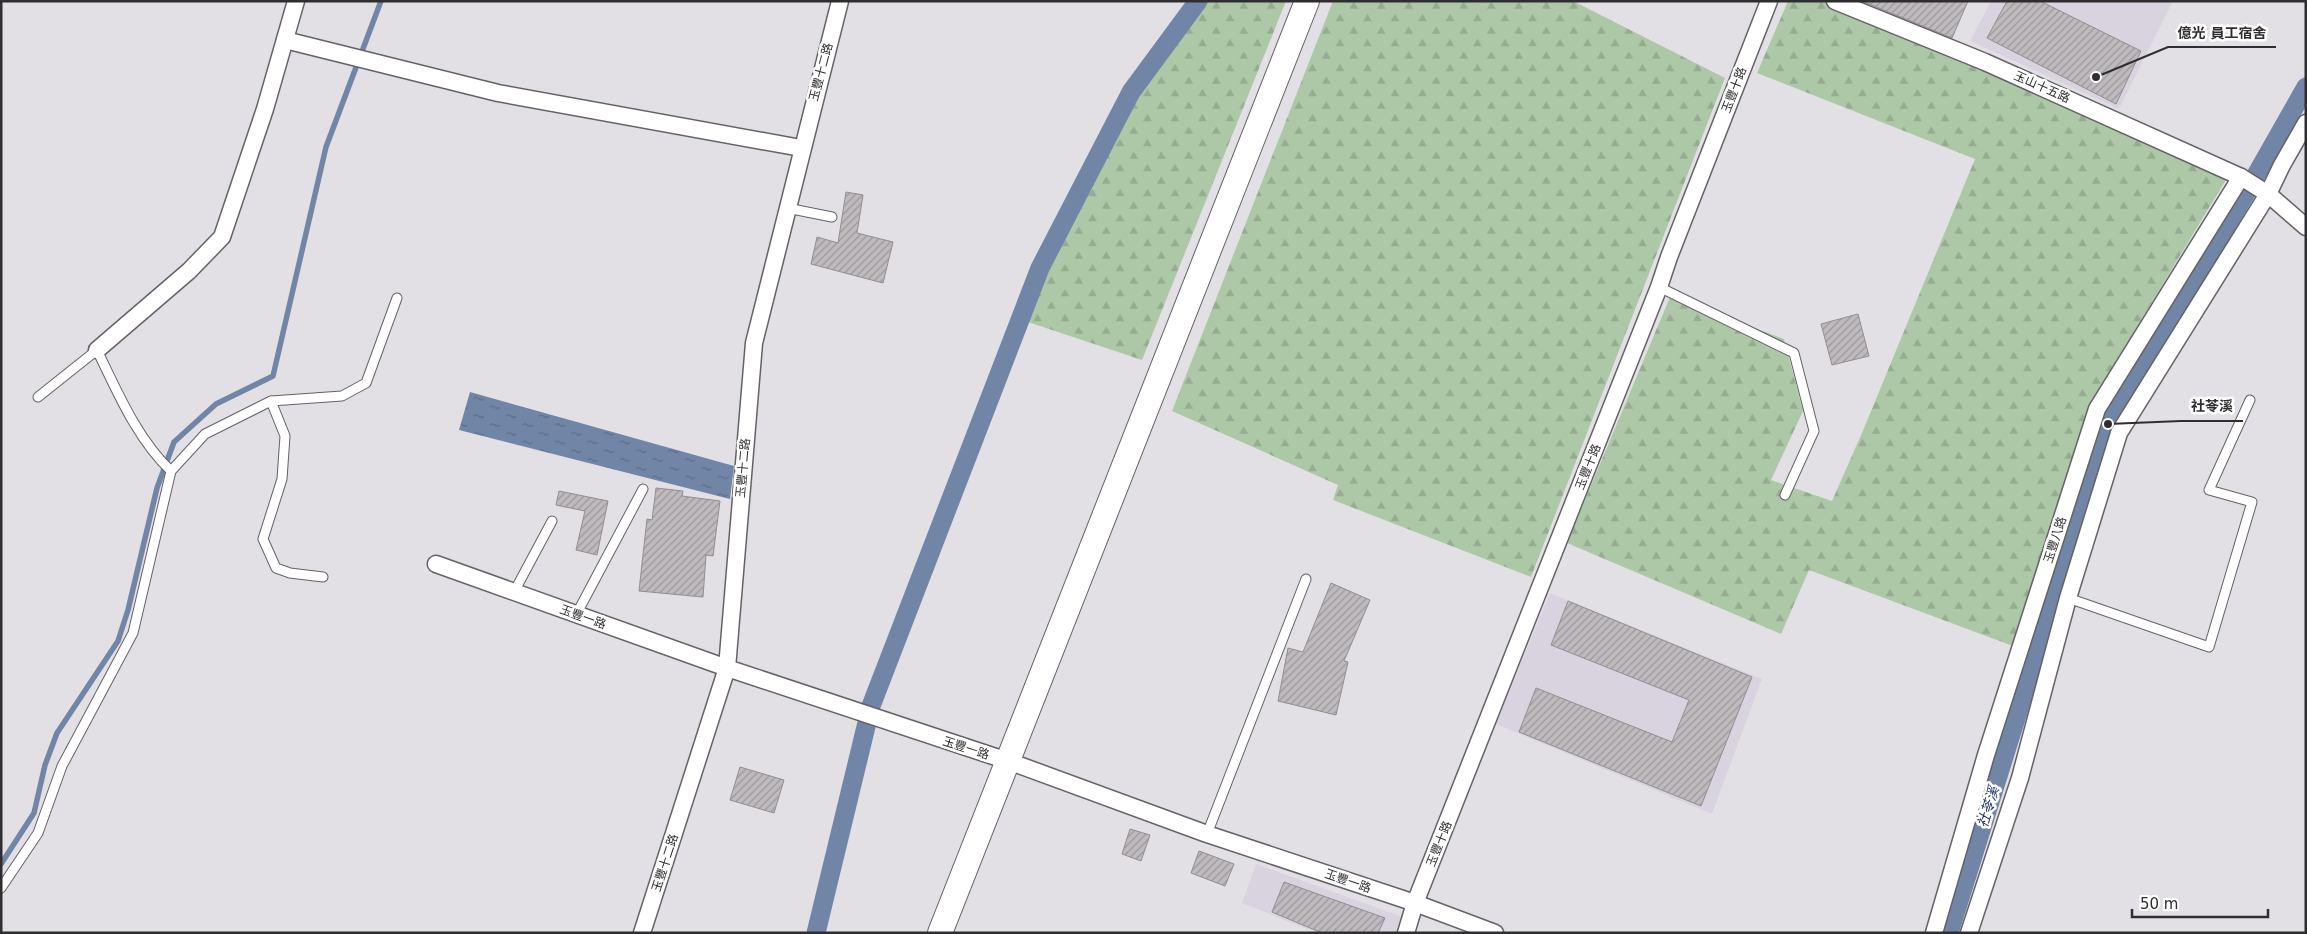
<svg xmlns="http://www.w3.org/2000/svg" width="2307" height="934" font-family="'DejaVu Sans','Noto Sans TC',sans-serif">
<style>
.built{fill:#d9d3df}
.forest{fill:url(#forest-firs)}
.water{fill:url(#water-ripples)}
.lines{fill:none;stroke-linecap:round;stroke-linejoin:round}
.stream{stroke:#7185a7;stroke-width:5.5}
.canal{stroke:#7185a7;stroke-width:19}
.building{fill:url(#building-hatch);stroke:#928d90}
.service-casing{stroke:#646266;stroke-width:11}
.minor-casing{stroke:#646266;stroke-width:19}
.secondary-casing{stroke:#646266;stroke-width:26}
.service{stroke:#fff;stroke-width:9}
.minor{stroke:#fff;stroke-width:16}
.secondary{stroke:#fff;stroke-width:24}
.labels{text-anchor:middle;dominant-baseline:central;stroke-width:5;stroke-linejoin:round;paint-order:stroke}
.street-label{font-size:12px;fill:#2e2d2f;stroke:#fff}
.water-label{font-size:14px;font-style:italic;fill:#1d3664;stroke:#fff}
.leader{fill:none;stroke:#2e2d2f;stroke-width:2}
.callout-dot{fill:#2e2d2f;stroke:#fff;stroke-width:2}
.callout-label{font-size:14px;text-anchor:middle;font-weight:bold;fill:#2e2d2f;stroke:#fff;stroke-width:5;stroke-linejoin:round;paint-order:stroke}
</style>
<defs>
<pattern id="forest-firs" width="22" height="20" patternUnits="userSpaceOnUse" patternTransform="scale(1.25)"><rect width="22" height="20" fill="#adc8a7"/><path d="M5 1l3.5 6h-7zM16 11l3.5 6h-7z" fill="#95ac90"/></pattern>
<pattern id="water-ripples" width="26" height="14" patternUnits="userSpaceOnUse" patternTransform="scale(1.25)"><rect width="26" height="14" fill="#7185a7"/><path d="M2 4q2-2 4 0t4 0M15 11q2-2 4 0t4 0" fill="none" stroke="#5d6d88"/></pattern>
<pattern id="building-hatch" width="6" height="6" patternUnits="userSpaceOnUse" patternTransform="scale(1.25)"><rect width="6" height="6" fill="#bfbabd"/><path d="M-1 1l2-2M0 6l6-6M5 7l2-2" fill="none" stroke="#9c989a"/></pattern>
</defs>
<rect width="100%" height="100%" fill="#e2e0e5"/>
<g class="built">
<polygon points="1991,1 2173,1 2119,109 1970,41"/>
<polygon points="1550,593 1762,679 1712,814 1496,724"/>
<polygon points="1256,864 1400,916 1403,924 1400,933 1317,933 1242,903"/>
</g>
<g class="forest">
<polygon points="1208,1 1286,1 1142,360 1025,321 1050,264 1144,80"/>
<polygon points="1333,1 1573,1 1725,78 1531,577 1333,500 1338,485 1172,411"/>
<polygon points="1788,1 1825,1 1987,66 2227,178 2089,406 2013,646 1809,570 1781,634 1567,543 1670,297 1784,339 1803,411 1771,480 1832,501 1862,433 1975,159 1757,73"/>
</g>
<polygon class="water" points="470,392 734,466 730,499 459,430"/>
<g class="lines">
<polyline class="stream" points="1,864 34,813 45,765 57,733 118,641 128,610 157,488 174,442 216,404 273,376 326,147 381,1"/>
<g class="canal">
<polyline points="816,933 871,706 1040,268 1131,92 1198,1"/>
<polyline points="1949,933 2108,424 2243,198 2306,87"/>
</g>
</g>
<g class="building">
<polygon points="1862,1 1968,1 1952,38"/>
<polygon points="2007,1 2040,1 2141,51 2116,104 1987,38"/>
<polygon points="846,192 863,195 857,233 893,242 883,283 811,264 817,237 838,243"/>
<polygon points="1858,314 1869,356 1832,365 1821,324"/>
<polygon points="656,488 683,491 682,496 720,501 713,556 706,555 703,597 639,591 647,519 652,520"/>
<polygon points="559,491 608,501 597,555 576,550 585,511 556,505"/>
<polygon points="1331,583 1370,600 1344,661 1348,662 1336,715 1278,701 1288,648 1303,652"/>
<polygon points="1568,601 1752,677 1701,806 1519,732 1536,688 1672,742 1689,700 1551,645"/>
<polygon points="740,767 784,780 774,813 730,800"/>
<polygon points="1130,829 1150,835 1141,861 1122,854"/>
<polygon points="1199,851 1234,864 1225,886 1191,873"/>
<polygon points="1284,882 1385,918 1378,933 1322,933 1272,912"/>
</g>
<g class="lines">
<g class="service-casing">
<g id="service">
<polyline points="787,208 832,217"/>
<polyline points="1659,287 1794,353 1814,431 1785,495"/>
<path d="M38,397L97,350C117,391 137,439 171,471"/>
<polyline points="271,401 285,436 282,479 263,539 276,568 290,573 323,577"/>
<polyline points="514,592 552,521"/>
<polyline points="2068,598 2209,647 2252,502 2209,490 2250,400"/>
<polyline points="576,615 643,489"/>
<polyline points="1207,834 1306,579"/>
<polyline points="1,888 38,833 62,766 133,633 171,471 205,434 271,401 342,396 366,383 397,298"/>
</g>
</g>
<g class="minor-casing">
<g id="minor">
<polyline points="1835,1 1985,62 2241,177 2268,194 2306,227"/>
<polyline points="285,40 498,93 801,148"/>
<polyline points="97,350 189,271 222,237 265,109 296,1"/>
<polyline points="436,564 727,668 1008,761 1207,834 1415,903 1495,933"/>
<polyline points="642,933 727,668 754,343 840,1"/>
<polyline points="1406,933 1415,903 1659,287 1669,257 1769,1"/>
<polyline points="1934,933 1986,755 2097,409 2241,177"/>
<polyline points="1969,933 2020,778 2068,598 2119,433 2268,194 2282,165 2306,123"/>
</g>
</g>
<g class="secondary-casing">
<polyline id="secondary" points="940,933 1307,1"/>
</g>
<use href="#service" class="service"/>
<use href="#minor" class="minor"/>
<use href="#secondary" class="secondary"/>
</g>
<g class="labels">
<g class="street-label">
<text transform="translate(821 72) rotate(-75)">玉豐十二路</text>
<text transform="translate(2042 87) rotate(24)">玉山十五路</text>
<text transform="translate(1734 90) rotate(-69)">玉豐十路</text>
<text transform="translate(1588 467) rotate(-68)">玉豐十路</text>
<text transform="translate(743 468) rotate(-85)">玉豐十二路</text>
<text transform="translate(2055 540) rotate(-72)">玉豐八路</text>
<text transform="translate(583 617) rotate(20)">玉豐一路</text>
<text transform="translate(966 748) rotate(18)">玉豐一路</text>
<text transform="translate(1439 844) rotate(-68)">玉豐十路</text>
<text transform="translate(665 863) rotate(-72)">玉豐十二路</text>
<text transform="translate(1348 881) rotate(19)">玉豐一路</text>
</g>
<g class="water-label">
<text transform="translate(1988 807) rotate(-73)">社苓溪</text>
</g>
</g>
<path class="leader" d="M2096 77L2168 47H2276M2108 424L2181 421H2243"/>
<g class="callout-dot">
<circle cx="2096" cy="77" r="5"/>
<circle cx="2108" cy="424" r="5"/>
</g>
<g class="callout-label">
<text x="2222" y="38">億光 員工宿舍</text>
<text x="2212" y="411">社苓溪</text>
</g>
<rect width="2307" height="934" fill="none" stroke="#2e2d2f" stroke-width="5"/>
<path d="M2132 909v8h136v-8" fill="none" stroke="#2e2d2f" stroke-width="2.5"/>
<text x="2140" y="909" font-size="15" fill="#2e2d2f" stroke="#ffffff" stroke-width="4" paint-order="stroke">50 m</text>
</svg>
